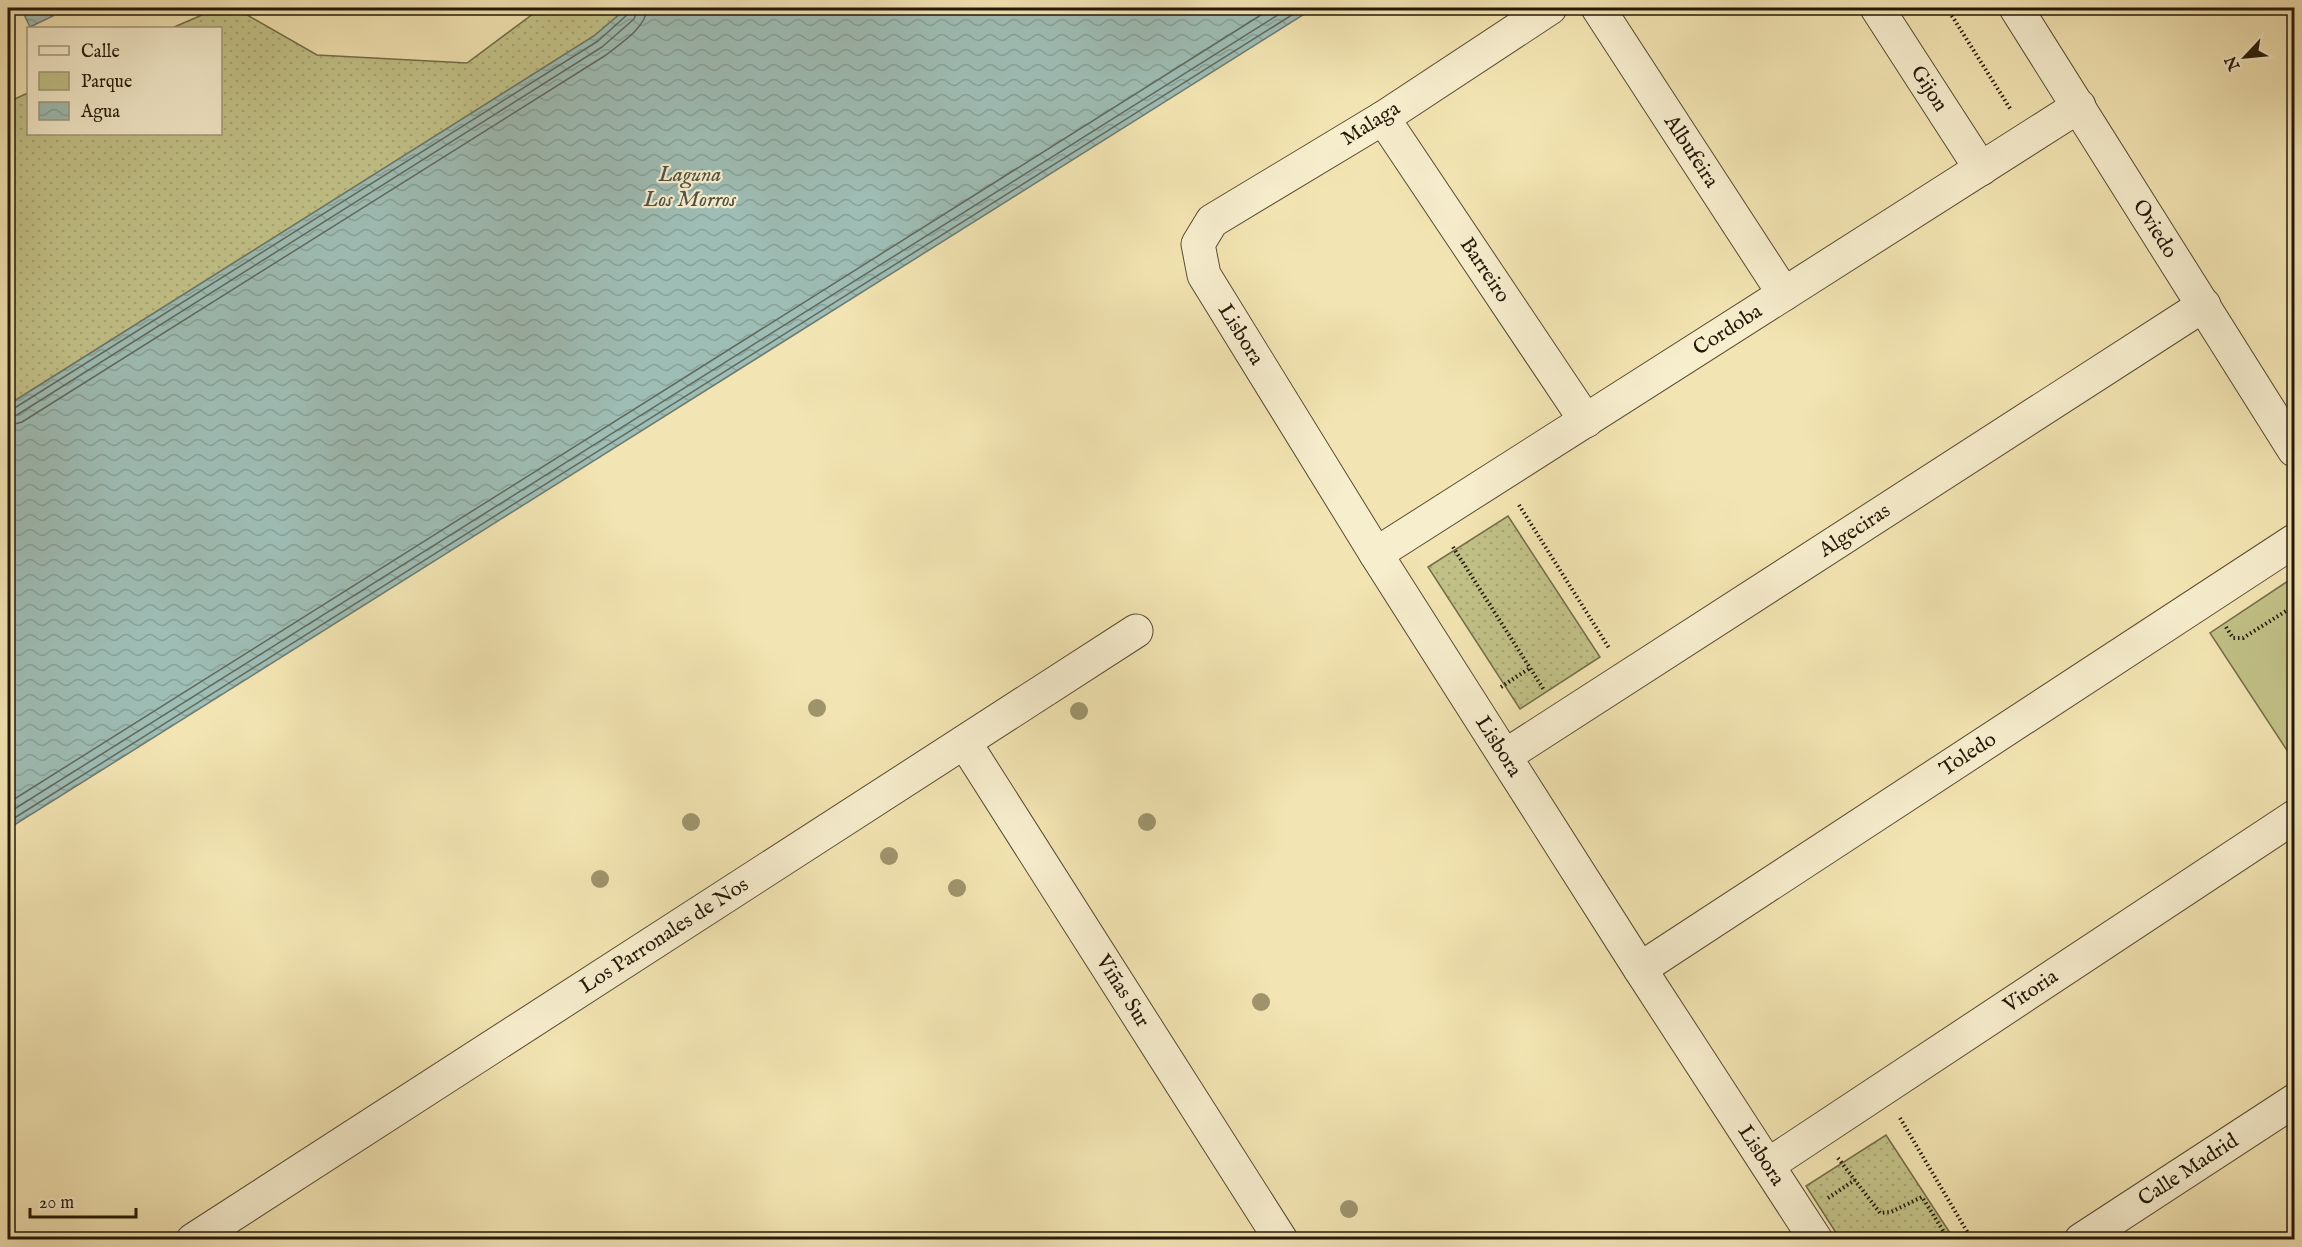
<svg xmlns="http://www.w3.org/2000/svg" width="2302" height="1247" font-family="'IM FELL English',serif">
<style>
.grass{fill:url(#grass-dots);stroke:#736d48;stroke-width:1.5}
.green{fill:#c2c288;stroke:#736d48;stroke-width:1.5}
.water{fill:url(#water-waves);stroke:#6d7b6f;stroke-width:1.5}
.lines{fill:none;stroke-linecap:round;stroke-linejoin:round}
.shore{stroke:#616a5e;stroke-width:1.5}
.street-casing{stroke:#584b32;stroke-width:35}
.path{stroke:#241807;stroke-width:4;stroke-dasharray:1.5 3;stroke-linecap:butt}
.street{stroke:#f7eece;stroke-width:33}
.tree{fill:#9f956d}
.labels{text-anchor:middle;dominant-baseline:central;stroke-width:4.5;stroke-linejoin:round;paint-order:stroke}
.street-label{font-size:21px;fill:#241807;stroke:#f7eece}
.water-label{font-size:22px;font-style:italic;fill:#4f5244;stroke:#f7eece}
</style>
<defs>
<pattern id="grass-dots" width="8" height="8" patternUnits="userSpaceOnUse" patternTransform="scale(1.5)"><rect width="8" height="8" fill="#c2c288"/><path d="M2 2h.1M6 6h.1" fill="none" stroke="#a7a674" stroke-width="1.8" stroke-linecap="round"/></pattern>
<pattern id="water-waves" width="16" height="10" patternUnits="userSpaceOnUse" patternTransform="scale(1.5)"><rect width="16" height="10" fill="#9ebdb5"/><path d="M0 5q4-4 8 0t8 0" fill="none" stroke="#88a29a"/></pattern>
</defs>
<rect width="100%" height="100%" fill="#f3e5b3"/>
<filter id="stains"><feTurbulence type="fractalNoise" baseFrequency=".00333" numOctaves="4"/><feColorMatrix values="0 0 0 0 .2 0 0 0 0 .09 0 0 0 0 .02 0 0 0 .5 -.17"/></filter>
<radialGradient id="worn" r=".72"><stop offset=".6" stop-color="#630" stop-opacity="0"/><stop offset="1" stop-color="#630" stop-opacity=".3"/></radialGradient>
<g class="grass">
<polygon points="218,8 235,8 317,55 467,63 541,8 627,8 594,36 8,405 8,102 28,93 28,134 220,134 220,28 172,28"/>
<polygon points="1508,516 1600,657 1520,709 1428,567"/>
<polygon points="1886,1135 1954,1239 1840,1239 1806,1186"/>
</g>
<polygon class="green" points="2294,577 2294,761 2210,633"/>
<g class="water">
<polygon points="21,8 49,8 53,16 30,27"/>
<polygon points="627,8 1314,8 8,829 8,405 594,36"/>
</g>
<g class="lines">
<g class="shore">
<polyline points="8,410 13,409 598,41 628,14 630,8"/>
<polyline points="8,417 17,415 602,47 634,19 638,8"/>
<path d="M8,426L22,422L606,55C621,43 646,28 647,8"/>
<polyline points="8,803 1272,8"/>
<polyline points="8,813 1289,8"/>
<polyline points="8,822 1303,8"/>
</g>
<g class="street-casing">
<g id="street">
<path id="s1" d="M1550,8L1383,118L1212,221L1198,244L1204,275L1376,554L1640,969L1816,1240"/>
<path id="s2" d="M1598,8L1784,294"/>
<path id="s3" d="M1877,8L1981,169"/>
<path id="s4" d="M2016,8L2294,450"/>
<path id="s5" d="M1383,118L1586,421"/>
<path id="s6" d="M1376,554L2079,106"/>
<path id="s7" d="M965,743L1281,1240"/>
<path id="s8" d="M1505,756L2204,305"/>
<path id="s9" d="M1640,969L2294,541"/>
<path id="s10" d="M1768,1165L2294,817"/>
<path id="s11" d="M193,1240L1136,631"/>
<path id="s12" d="M2081,1240L2294,1101"/>
</g>
</g>
<g class="path">
<polyline points="1947,8 2011,110"/>
<polyline points="1519,505 1609,648"/>
<polyline points="1453,547 1544,690"/>
<polyline points="2226,627 2233,638 2243,638 2294,606"/>
<polyline points="1501,687 1530,668"/>
<polyline points="1900,1118 1972,1240"/>
<polyline points="1838,1158 1880,1213 1891,1212 1922,1197 1949,1240"/>
<polyline points="1828,1198 1855,1180"/>
</g>
<use href="#street" class="street"/>
</g>
<g class="tree">
<circle cx="817" cy="708" r="9"/>
<circle cx="1079" cy="711" r="9"/>
<circle cx="691" cy="822" r="9"/>
<circle cx="1147" cy="822" r="9"/>
<circle cx="889" cy="856" r="9"/>
<circle cx="600" cy="879" r="9"/>
<circle cx="957" cy="888" r="9"/>
<circle cx="1261" cy="1002" r="9"/>
<circle cx="1349" cy="1209" r="9"/>
</g>
<g class="labels">
<g class="street-label">
<text stroke="none"><textPath href="#s3" startOffset="96">Gijon</textPath></text>
<text transform="translate(1371 124) rotate(-32)">Malaga</text>
<text stroke="none"><textPath href="#s2" startOffset="171">Albufeira</textPath></text>
<text stroke="none"><textPath href="#s4" startOffset="261">Oviedo</textPath></text>
<text stroke="none"><textPath href="#s5" startOffset="183">Barreiro</textPath></text>
<text stroke="none"><textPath href="#s6" startOffset="417">Cordoba</textPath></text>
<text stroke="none"><textPath href="#s1" startOffset="528">Lisbora</textPath></text>
<text stroke="none"><textPath href="#s8" startOffset="416">Algeciras</textPath></text>
<text stroke="none"><textPath href="#s1" startOffset="1014">Lisbora</textPath></text>
<text stroke="none"><textPath href="#s9" startOffset="392">Toledo</textPath></text>
<text stroke="none"><textPath href="#s11" startOffset="561">Los Parronales de Nos</textPath></text>
<text stroke="none"><textPath href="#s7" startOffset="294">Viñas Sur</textPath></text>
<text stroke="none"><textPath href="#s10" startOffset="315">Vitoria</textPath></text>
<text stroke="none"><textPath href="#s1" startOffset="1500">Lisbora</textPath></text>
<text stroke="none"><textPath href="#s12" startOffset="128">Calle Madrid</textPath></text>
</g>
<g class="water-label">
<text x="690" y="175">Laguna<tspan x="690" dy="25">Los Morros</tspan></text>
</g>
</g>
<rect width="2302" height="1247" fill="none" stroke="#f3e5b3" stroke-width="30"/>
<rect x="9" y="9" width="2284" height="1229" fill="none" stroke="#241807" stroke-width="3"/>
<rect x="15" y="15" width="2272" height="1217" fill="none" stroke="#241807" stroke-width="1.5"/>
<rect x="27" y="27" width="195" height="108" fill="#f7eece" stroke="#a3987e" stroke-width="1.5"/>
<rect x="39" y="46" width="30" height="9" fill="#f7eece" stroke="#a3987e" stroke-width="1.5"/>
<text x="81" y="57" font-size="18" fill="#241807">Calle</text>
<rect x="39" y="72" width="30" height="18" fill="#c2c288" stroke="#a3987e" stroke-width="1.5"/>
<text x="81" y="87" font-size="18" fill="#241807">Parque</text>
<rect x="39" y="102" width="30" height="18" fill="url(#water-waves)" stroke="#a3987e" stroke-width="1.5"/>
<text x="81" y="117" font-size="18" fill="#241807">Agua</text>
<g transform="translate(2245 57) rotate(244)" stroke="#f7eece" stroke-width="4.5" paint-order="stroke">
<path d="M0-4.5L10 22L0 15L-10 22Z" fill="#241807"/>
<text y="-9" font-size="16" font-weight="bold" text-anchor="middle" fill="#241807">N</text>
</g>
<path d="M30 1208v9h106v-9" fill="none" stroke="#241807" stroke-width="3"/>
<text x="39" y="1208" font-size="18" fill="#241807" stroke="#f7eece" stroke-width="4.5" paint-order="stroke">20 m</text>
<rect width="100%" height="100%" filter="url(#stains)"/>
<rect width="100%" height="100%" fill="url(#worn)"/>
</svg>
